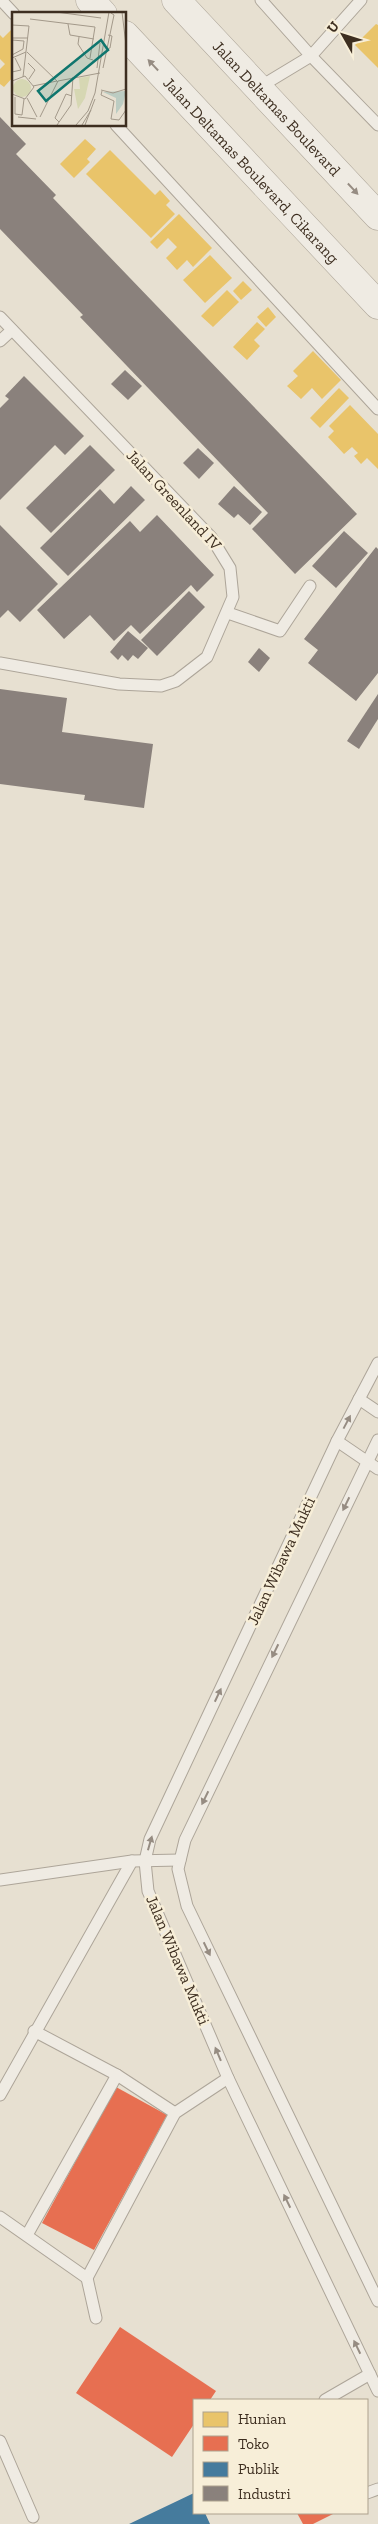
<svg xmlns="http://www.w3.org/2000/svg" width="378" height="2524" font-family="'Zilla Slab',serif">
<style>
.homes{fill:#e9c46a}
.shops{fill:#e76f51}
.public{fill:#457b9d}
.industry{fill:#8a817c}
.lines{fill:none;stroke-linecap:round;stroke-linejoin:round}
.service-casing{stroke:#ada599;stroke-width:13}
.tertiary-casing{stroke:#ada599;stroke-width:29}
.service{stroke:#efebe3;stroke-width:11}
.tertiary{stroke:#efebe3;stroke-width:28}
.oneway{fill:#968c82}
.labels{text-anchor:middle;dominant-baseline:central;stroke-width:5;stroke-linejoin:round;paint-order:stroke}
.street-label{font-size:16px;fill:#3d2e20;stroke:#f7eed8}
.inset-road{fill:none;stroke:#a3998a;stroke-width:1}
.view{fill:#0f766e;fill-opacity:0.15;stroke:#0f766e;stroke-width:2.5}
.inset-edge{fill:none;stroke:#3d2e20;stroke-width:2.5}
</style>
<rect width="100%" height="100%" fill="#e7e0d1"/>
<g class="homes">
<polygon points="376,24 378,25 378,68 355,45"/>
<polygon points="11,30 14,32 14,76 4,87 0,84 0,69 5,64 0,59 0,35 3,38"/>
<polygon points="85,139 96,149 87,159 90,162 74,178 60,164"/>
<polygon points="110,150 155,195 160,190 170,201 166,205 175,214 151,238 86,174"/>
<polygon points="179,214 212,248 193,267 187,260 177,270 166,258 177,247 168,238 157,249 150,242"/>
<polygon points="210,255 232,278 205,303 183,280"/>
<polygon points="243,281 252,290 241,300 233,291"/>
<polygon points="227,290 239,302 213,327 201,316"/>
<polygon points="268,307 276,317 266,327 257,317"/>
<polygon points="257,322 265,329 254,340 260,346 247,360 233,347"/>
<polygon points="313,351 341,380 322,399 312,388 301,399 287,386 298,376 293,371"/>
<polygon points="339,388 349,398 320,428 310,418"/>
<polygon points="350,405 378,434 378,469 367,458 361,464 354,456 358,453 352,447 344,454 328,437 334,431 329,426"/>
</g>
<g class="shops">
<polygon points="116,2087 167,2115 94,2250 42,2223"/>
<polygon points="120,2327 216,2391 210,2400 194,2400 194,2424 172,2457 76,2393"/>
<polygon points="297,2513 335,2513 313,2524 303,2524"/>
</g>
<polygon class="public" points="194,2493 194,2513 205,2513 210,2524 129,2524"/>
<g class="industry">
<polygon points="0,117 26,144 16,154 56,195 53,198 357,514 295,574 252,529 268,513 80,317 83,315 0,229"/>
<polygon points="125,370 142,386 128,400 111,384"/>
<polygon points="24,376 84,436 65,455 55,445 0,500 0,408 9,399 5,396"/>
<polygon points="90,445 115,470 51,533 26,508"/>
<polygon points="198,448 214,463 199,479 183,463"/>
<polygon points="131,486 145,500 68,576 40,548 100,489 114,504"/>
<polygon points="234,486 262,512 250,525 238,514 234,518 218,504"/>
<polygon points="157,515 214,575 197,592 191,585 140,634 131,625 114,641 90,615 64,639 37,610 130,521 140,532"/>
<polygon points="0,525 58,584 20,622 8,610 0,618"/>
<polygon points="344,531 368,553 336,588 312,566"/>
<polygon points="376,547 378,549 378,673 356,701 308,663 318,650 304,639"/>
<polygon points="189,591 205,607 157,656 141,640"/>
<polygon points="128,631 148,648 138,659 133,655 128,661 122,655 118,660 110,652"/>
<polygon points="259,648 270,658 259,672 248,662"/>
<polygon points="0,689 67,698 62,732 153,744 144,808 84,800 85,795 0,784"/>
<polygon points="378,694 378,719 359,749 347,741"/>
</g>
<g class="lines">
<g class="service-casing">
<g id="service">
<polyline points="1,0 14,14"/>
<polyline points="261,0 311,56 378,125"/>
<polyline points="258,88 311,56 361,0"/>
<polyline points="116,125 378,409"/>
<polyline points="0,317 211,537 230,568 233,597 207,657 176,681 161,686 119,684 0,663"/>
<polyline points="0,341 12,330"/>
<polyline points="228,613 280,631 310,586"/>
<polyline points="378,1363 337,1441 150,1839 145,1861 148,1891 228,2078 378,2391"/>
<polyline points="359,1399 378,1412"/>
<polyline points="378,1440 185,1840 178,1869 187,1906 378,2301"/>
<polyline points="337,1441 378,1469"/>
<polyline points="0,1880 132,1861 180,1860"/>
<polyline points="34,2031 117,2075 175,2113"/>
<polyline points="0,2095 132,1861"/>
<polyline points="0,2217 87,2278 175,2113 228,2078"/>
<polyline points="27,2235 117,2075"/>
<polyline points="87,2278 96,2318"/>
<polyline points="325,2400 370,2374"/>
<polyline points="0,2441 33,2517"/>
<polyline points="367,2493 378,2489"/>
</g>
</g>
<g class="tertiary-casing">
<g id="tertiary">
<polyline points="90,0 103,14"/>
<path id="s1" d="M176,0L378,216"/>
<path id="s2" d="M125,35L378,305"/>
</g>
</g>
<use href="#service" class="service"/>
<use href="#tertiary" class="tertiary"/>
</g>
<defs><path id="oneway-solid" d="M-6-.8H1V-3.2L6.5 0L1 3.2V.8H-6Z" transform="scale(1.25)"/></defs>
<g class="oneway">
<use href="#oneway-solid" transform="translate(153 65) rotate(-133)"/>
<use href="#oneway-solid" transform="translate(353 189) rotate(47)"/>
<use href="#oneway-solid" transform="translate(347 1422) rotate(-62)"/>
<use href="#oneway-solid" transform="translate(346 1504) rotate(116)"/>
<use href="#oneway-solid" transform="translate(275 1651) rotate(116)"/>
<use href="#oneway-solid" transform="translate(218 1695) rotate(-65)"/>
<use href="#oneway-solid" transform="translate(205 1798) rotate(116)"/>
<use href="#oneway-solid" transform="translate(150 1843) rotate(-74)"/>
<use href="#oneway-solid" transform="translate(207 1949) rotate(64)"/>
<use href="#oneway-solid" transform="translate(218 2054) rotate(-113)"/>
<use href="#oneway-solid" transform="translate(287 2201) rotate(-116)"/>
<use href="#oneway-solid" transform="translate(357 2347) rotate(-116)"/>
</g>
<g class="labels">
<g class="street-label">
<text stroke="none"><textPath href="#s1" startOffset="148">Jalan Deltamas Boulevard</textPath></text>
<text stroke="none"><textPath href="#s2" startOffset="185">Jalan Deltamas Boulevard, Cikarang</textPath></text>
<text transform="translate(174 500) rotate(47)">Jalan Greenland IV</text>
<text transform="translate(281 1561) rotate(-65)">Jalan Wibawa Mukti</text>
<text transform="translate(178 1960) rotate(67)">Jalan Wibawa Mukti</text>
</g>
</g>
<g transform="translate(12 12)">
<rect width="114" height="114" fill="#e7e0d1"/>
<path d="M78,64L73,86L66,97L62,77H68L67,66ZM1 76a9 9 0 1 1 18 0a9 9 0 1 1-18 0Z" fill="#d6d7b3"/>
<path d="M114,79L111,92L104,102V86L91,80Z" fill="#bcccc2"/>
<path class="inset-road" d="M44,0L89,6M110,0L114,33M18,7L83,15M56,12L58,23L82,27M0,13L17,14L11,65M67,25L66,32L75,46L81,48M0,26H16M0,28L12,29L11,37L0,43M94,37L98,36L100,24L96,23M15,40L46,70M0,46L14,40M78,46L83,15M16,51L23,58L17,67M85,56L88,31M91,56L102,3L99,1M0,60L9,58L3,46M0,69L13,64L22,75L13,87L0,82M21,74L45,69M89,78L101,81L114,77M90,79L89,83L102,89L99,107L107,108L114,98M3,85V102L10,103L12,87M15,86L25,105M6,105L24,107M28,105L46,69L88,61M47,110L43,106L54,82L60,84M45,113L59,93L61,65M64,113L76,99L83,81L97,0M70,113L79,98M73,113L83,87"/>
<path class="view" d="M89,28L96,38L34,89L26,79Z"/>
<rect width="114" height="114" class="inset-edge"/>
</g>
<rect x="193" y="2399" width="175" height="115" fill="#f7eed8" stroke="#ada18e"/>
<rect x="203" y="2412" width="25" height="15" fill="#e9c46a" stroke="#ada18e"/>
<text x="238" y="2424" font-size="15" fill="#3d2e20">Hunian</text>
<rect x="203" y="2436" width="25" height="15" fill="#e76f51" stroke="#ada18e"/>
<text x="238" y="2449" font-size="15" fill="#3d2e20">Toko</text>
<rect x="203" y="2462" width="25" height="15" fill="#457b9d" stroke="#ada18e"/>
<text x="238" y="2474" font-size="15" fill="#3d2e20">Publik</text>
<rect x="203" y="2486" width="25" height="15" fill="#8a817c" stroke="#ada18e"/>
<text x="238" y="2499" font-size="15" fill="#3d2e20">Industri</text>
<g transform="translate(343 35) rotate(309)" stroke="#f7eed8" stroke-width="4" paint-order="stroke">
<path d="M0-4L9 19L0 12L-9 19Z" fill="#3d2e20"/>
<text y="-8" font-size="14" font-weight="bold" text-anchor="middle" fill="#3d2e20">U</text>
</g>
</svg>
